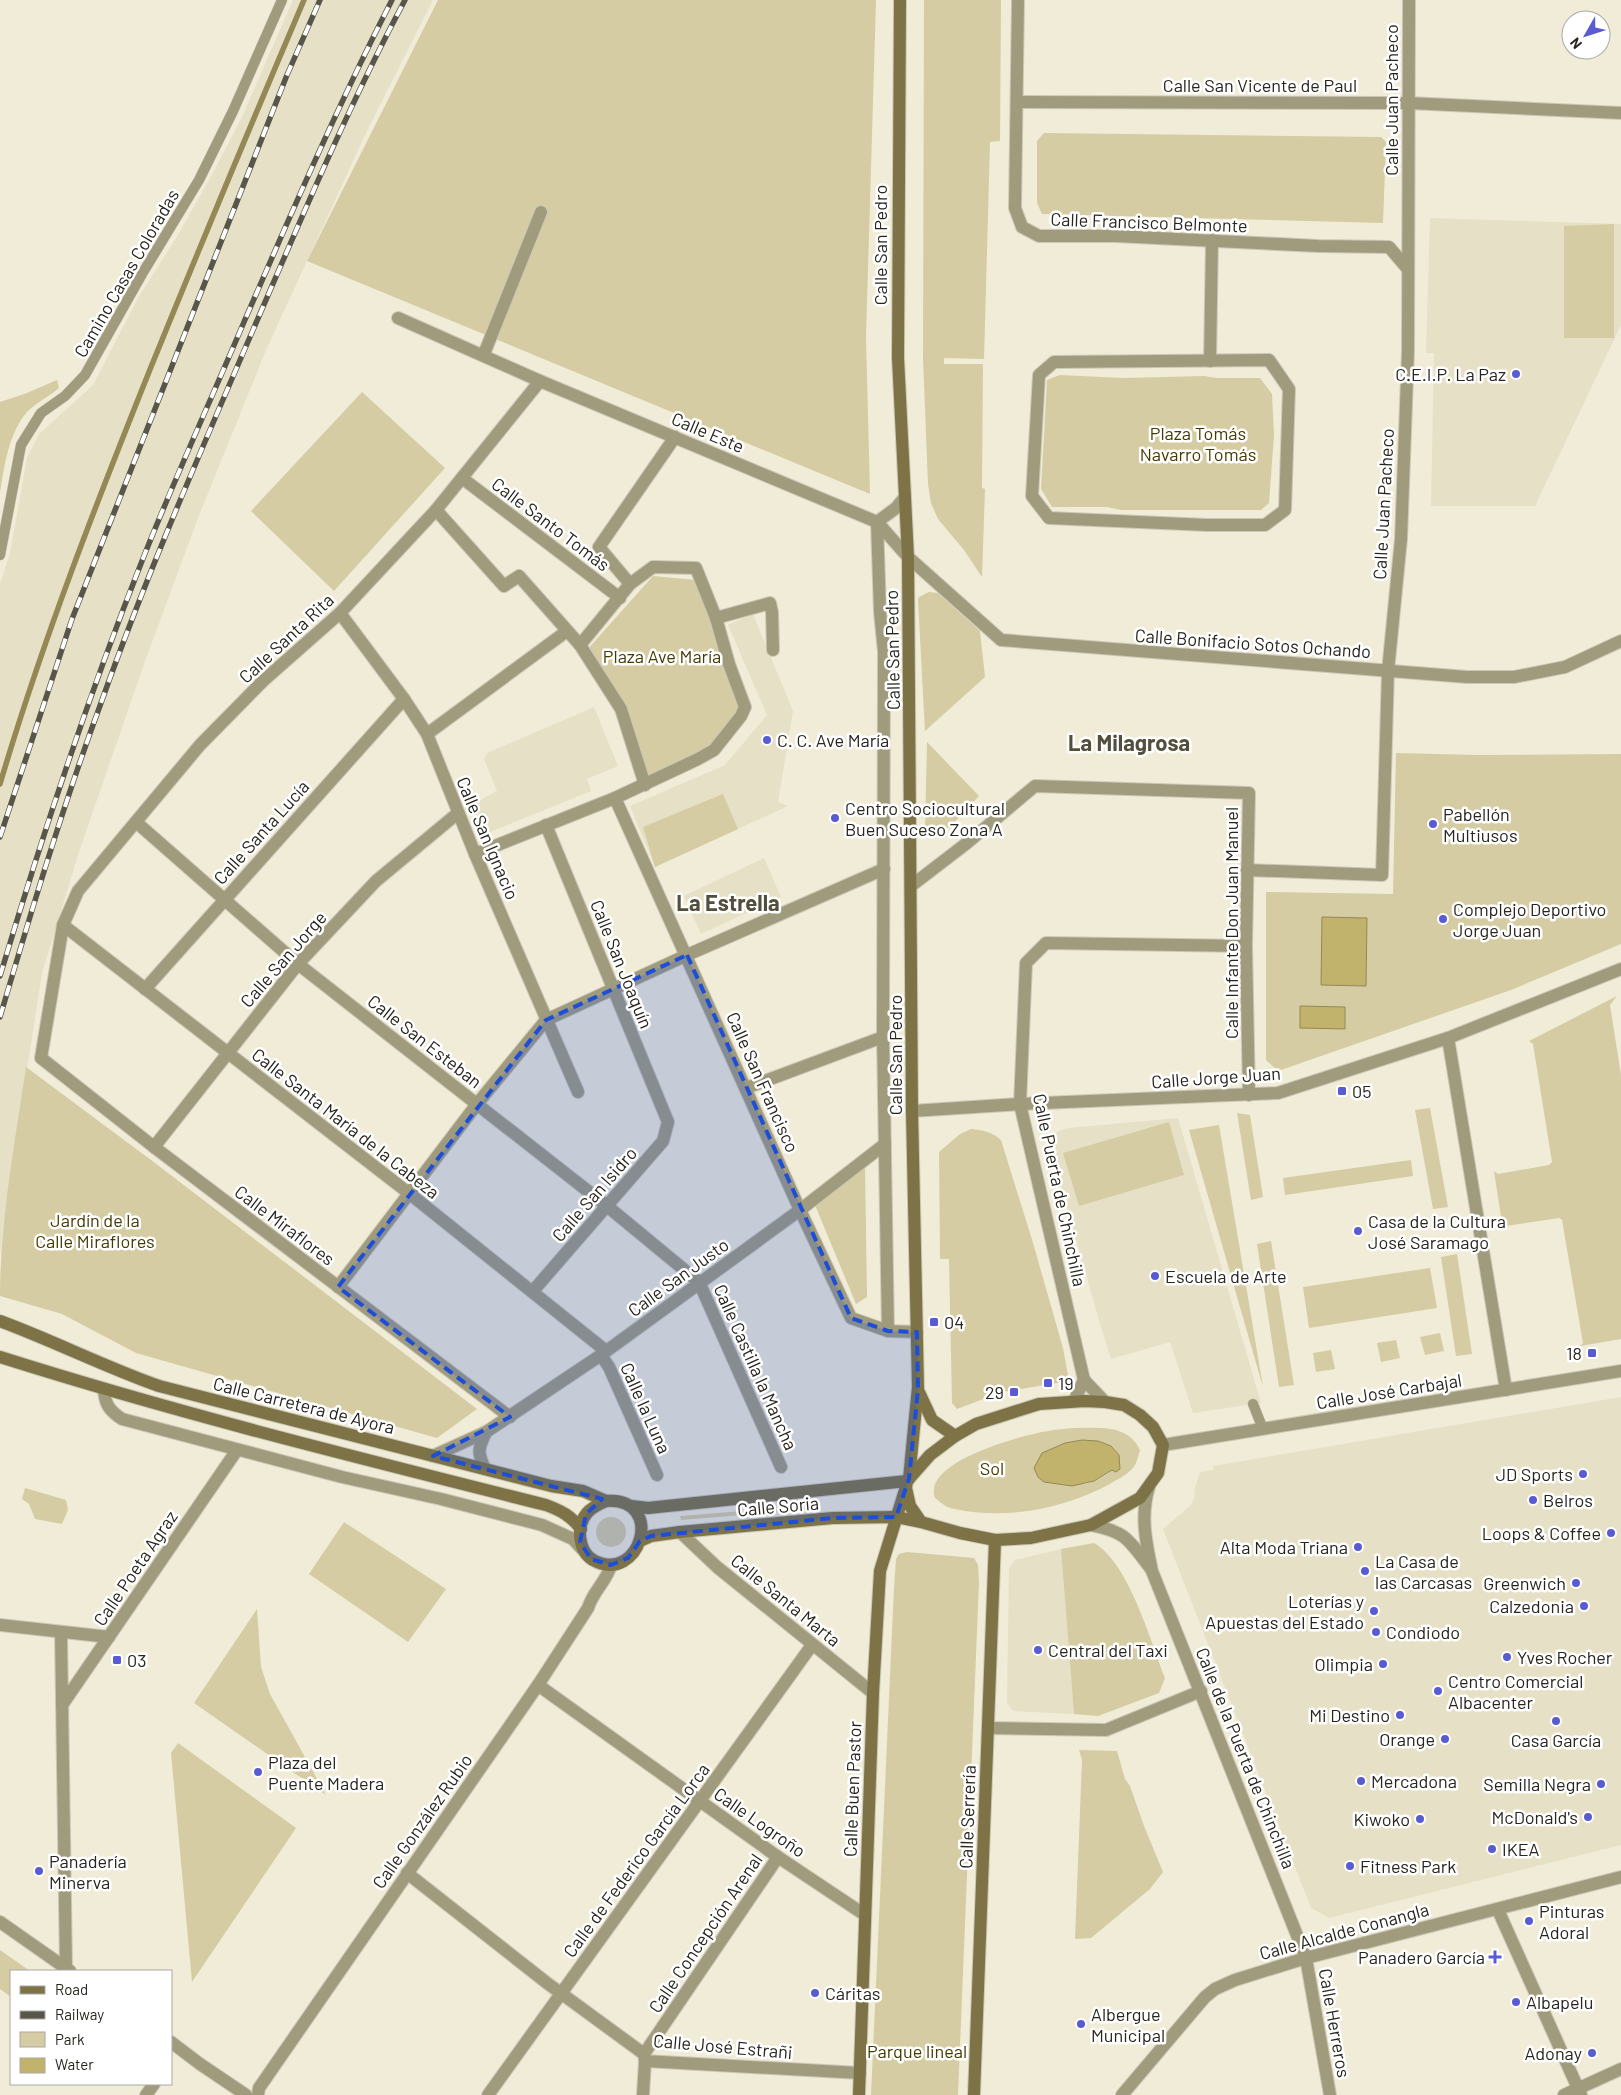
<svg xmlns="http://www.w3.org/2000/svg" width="1621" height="2095" font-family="Barlow,sans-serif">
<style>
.built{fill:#e6e0c6}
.green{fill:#d5cca3;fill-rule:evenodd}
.water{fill:#c2b36c;stroke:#948855}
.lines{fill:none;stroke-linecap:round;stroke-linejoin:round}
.stream{stroke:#948855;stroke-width:5.5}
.lane-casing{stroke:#ccc8b7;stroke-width:11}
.street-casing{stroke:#ccc8b7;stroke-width:14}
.secondary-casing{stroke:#ccc8b7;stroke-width:14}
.lane{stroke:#a19b7d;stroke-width:10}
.street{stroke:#a19b7d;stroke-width:12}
.secondary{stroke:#7d7347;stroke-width:12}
.rail-casing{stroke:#58554b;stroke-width:5.5}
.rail{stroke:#fff;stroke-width:4;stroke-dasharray:11;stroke-linecap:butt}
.marked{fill:#1d4ed8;fill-opacity:0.2;stroke:#1d4ed8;stroke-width:4;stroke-dasharray:10 6;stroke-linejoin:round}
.poi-dot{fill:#585bd2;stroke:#fff;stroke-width:2}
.labels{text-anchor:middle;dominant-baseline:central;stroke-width:5;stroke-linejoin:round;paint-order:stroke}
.street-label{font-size:18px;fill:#27251e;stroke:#fff}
.poi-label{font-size:18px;fill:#27251e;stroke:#fff;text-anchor:start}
.park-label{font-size:18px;fill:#453a00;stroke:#fff}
.district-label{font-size:22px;font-weight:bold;fill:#524f3e;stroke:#fff}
</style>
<rect width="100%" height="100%" fill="#f0ecd8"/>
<g class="built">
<polygon points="293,0 433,0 366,133 266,350 198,518 144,664 79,852 42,973 6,1204 0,1255 0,584 10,553 27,458 39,434 93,385 138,298 178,235 215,169 241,119"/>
<polygon points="1430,218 1621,224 1621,325 1535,506 1431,506 1434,353 1426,353"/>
<polygon points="753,614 793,711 778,802 788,806 655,867 630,806 725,765 767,715 728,625"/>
<polygon points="594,707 618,766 587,779 591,791 483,835 471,805 497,791 484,759 487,753"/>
<polygon points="764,858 781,897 701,934 684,896"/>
<polygon points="1178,1118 1261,1403 1193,1413 1170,1342 1111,1359 1100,1324 1056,1168 1053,1138 1058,1131 1068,1128"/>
<polygon points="1621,1397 1621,1845 1329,1918 1311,1908 1163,1529 1190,1506 1195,1497 1194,1491 1200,1472 1213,1470 1213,1466"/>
<polygon points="1061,1549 1074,1714 1013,1711 1007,1703 1009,1569 1015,1560"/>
</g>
<g class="green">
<polygon points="438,0 876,0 866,337 870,494 307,261"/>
<polygon points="924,0 1001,0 1000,141 990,142 984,359 944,358 944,364 983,364 982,488 985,489 982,577 964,550 938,519 931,503 928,484 923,358"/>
<polygon points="1044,133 1381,137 1386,142 1383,223 1042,214 1037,203 1037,141"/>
<polygon points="1614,224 1614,338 1564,338 1564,226"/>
<polygon points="1060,375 1124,378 1204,376 1217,378 1260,378 1272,394 1274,435 1269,503 1261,510 1121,510 1107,507 1052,507 1041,489 1047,380"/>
<path d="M57,380L59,388C50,396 34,404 27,412C9,432 4,467 0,493V402L27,393Z"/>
<polygon points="362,392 445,468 334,591 251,511"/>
<polygon points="653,576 696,580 714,626 741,711 706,751 646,782 628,708 586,651"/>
<polygon points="929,592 938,593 980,631 985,677 925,731 918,600 919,597"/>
<polygon points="927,742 979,796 949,828 925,828"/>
<polygon points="1396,753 1477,755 1621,754 1621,944 1511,990 1278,1071 1266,1060 1266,892 1393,894"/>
<polygon points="723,794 738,829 655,867 643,827"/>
<polygon points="1617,996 1610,1005 1621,1075 1621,1339 1580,1346 1583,1343 1562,1220 1559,1218 1506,1226 1503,1230 1494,1171 1498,1174 1549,1165 1552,1162 1533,1044 1529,1041"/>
<path d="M26,1067L151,1160L477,1409L437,1438L136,1353L62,1314L0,1296C0,1219 15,1143 26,1067Z"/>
<polygon points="1430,1108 1448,1207 1433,1209 1415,1110"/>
<polygon points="1237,1113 1250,1115 1263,1197 1251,1200"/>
<polygon points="1169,1122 1184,1175 1079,1206 1063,1153"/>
<polygon points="1219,1125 1263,1387 1189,1130"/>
<path d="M971,1129C983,1130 992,1132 1001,1140L1033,1243L1063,1348L1068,1375L1063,1382L1002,1392L957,1409L952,1403L949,1259H940L939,1152L960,1134Z"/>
<polygon points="1411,1160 1413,1176 1285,1195 1283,1178"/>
<polygon points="865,1165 867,1297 856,1304 815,1205"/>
<polygon points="1271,1241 1294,1385 1279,1387 1257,1244"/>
<polygon points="1457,1254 1472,1354 1456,1356 1441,1257"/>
<polygon points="1430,1268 1437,1308 1309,1328 1303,1287"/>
<polygon points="1440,1333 1444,1351 1425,1355 1420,1337"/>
<polygon points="1396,1340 1400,1358 1381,1362 1377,1343"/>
<polygon points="1331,1350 1335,1369 1316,1372 1313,1353"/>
<path d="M1075,1428C1099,1428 1128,1424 1140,1450C1138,1456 1137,1463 1133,1468C1126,1476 1116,1480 1108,1485C1063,1509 1005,1520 955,1509C947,1508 941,1503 935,1498C921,1462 1022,1435 1048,1431C1057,1429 1066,1429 1075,1428ZM1098,1441L1111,1446L1119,1455C1117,1472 1100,1479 1085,1484L1042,1453L1065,1443Z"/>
<polygon points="25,1488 66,1500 68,1510 62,1524 35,1519 29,1504 22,1499"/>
<polygon points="816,1505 817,1509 681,1520 680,1516"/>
<circle cx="611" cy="1532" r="15"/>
<polygon points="344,1522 446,1589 408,1642 309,1574"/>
<path d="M1094,1543C1129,1563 1150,1640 1165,1678L1159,1693L1098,1716L1074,1714L1061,1549Z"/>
<polygon points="907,1552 974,1558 978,1565 979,1582 958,2095 871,2095 894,1588 896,1559 899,1554"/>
<polygon points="257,1609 261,1667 270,1694 326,1795 194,1703"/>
<polygon points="178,1743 296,1828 192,1982 171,1753"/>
<polygon points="1079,1750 1117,1751 1125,1779 1130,1786 1144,1826 1163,1872 1150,1889 1091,1938 1075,1939 1082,1760"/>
<polygon points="0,1950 30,1971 11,1971 11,1997 0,1989"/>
</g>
<g class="water">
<polygon points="1322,917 1367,918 1366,986 1321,985"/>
<polygon points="1300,1006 1345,1007 1345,1029 1300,1028"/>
<polygon points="1082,1440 1098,1441 1111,1446 1119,1455 1120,1469 1116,1472 1112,1470 1094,1481 1072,1486 1044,1482 1038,1477 1034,1468 1042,1453 1065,1443"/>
</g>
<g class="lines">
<path class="stream" d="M0,784C42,642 96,504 151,367C201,244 252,122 304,0"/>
<g class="lane-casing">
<g id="lane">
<polyline points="0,555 21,445 41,413 65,396 85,375 142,274 199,180 233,111 282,0"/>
<polyline points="1253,1404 1263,1429"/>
</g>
</g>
<g class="street-casing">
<g id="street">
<polyline points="1018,0 1015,208 1022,227 1039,236 1116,236 1318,246 1389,247 1407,268"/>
<polyline points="1018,102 1408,103 1621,113"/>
<polyline points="398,318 540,381 877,522 908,557 1001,640 1467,677 1514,677 1565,667 1621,641"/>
<polyline points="484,354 541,212"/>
<polygon points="1269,360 1289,389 1285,510 1265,525 1207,525 1049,518 1032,496 1039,375 1054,362"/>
<polyline points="1210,361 1212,240"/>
<polyline points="462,478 620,598"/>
<polyline points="436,510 504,586 519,576 580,645 621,709 645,785"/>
<polyline points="630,584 599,547 675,437"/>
<polyline points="340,613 404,699 427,734 475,854 578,1092"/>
<polyline points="580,645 630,584 653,567 696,568 716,618 770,603 772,612 773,650"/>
<polyline points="427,734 567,631"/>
<polyline points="615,798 800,1210 851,1318 888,1331 917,1332"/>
<polyline points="136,822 298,964 607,1206 699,1282 781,1467"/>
<polyline points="475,854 615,798 698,759 714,750 741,716 745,707 729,664 716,618"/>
<polyline points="1247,870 1382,875 1388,671 1401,539 1408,351 1409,0"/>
<polyline points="911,886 967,843 1035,786 1249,793 1246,946 1249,1095"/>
<polyline points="63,925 410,1194 606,1351"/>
<polyline points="145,989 404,699"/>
<polyline points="1448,1038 1506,1390"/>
<polyline points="746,1088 883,1037"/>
<polyline points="912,1111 1020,1104 1278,1093 1448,1038 1621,969"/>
<polyline points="154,1147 298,964 376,881 458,813"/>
<polyline points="338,1287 477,1104 546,1020 687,955 884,869"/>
<polyline points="533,1291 663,1141 668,1122 546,825"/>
<polyline points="888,1331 883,1037 884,652 880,612 877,522 896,508 905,497"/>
<polyline points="601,1355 609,1367 657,1475"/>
<polyline points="1084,1380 1020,1104 1026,963 1046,943 1246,946"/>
<polyline points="1084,1380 1105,1402"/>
<path d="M104,1390C105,1405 110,1411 122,1419L342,1477L441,1499L542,1525L573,1539L582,1549"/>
<polyline points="1074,1401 1084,1380"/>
<polyline points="510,1417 154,1147 41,1058 63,925 78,891 200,745 263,681 340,613 436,510 540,381"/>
<polyline points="486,1432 601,1355 800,1210 885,1144"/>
<polyline points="1163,1445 1621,1371"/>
<path d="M433,1456L486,1432C478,1449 477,1452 485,1469"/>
<path d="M1149,1487C1140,1516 1146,1542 1152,1571L1306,1958L1330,2095"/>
<path d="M1091,1525C1128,1532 1129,1541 1151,1569"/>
<polyline points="680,1532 717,1567 873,1693"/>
<polyline points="0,1625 109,1637"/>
<polyline points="61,1632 66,1968"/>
<polyline points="538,1685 778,1857 865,1915"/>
<polyline points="62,1705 237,1450"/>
<polyline points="988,1728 1106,1730 1201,1691"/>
<polyline points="407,1873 547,1983 644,2054 645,2061 860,2073"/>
<polyline points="1498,1910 1581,2095"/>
<polyline points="0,1922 70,1971"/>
<polyline points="171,2042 200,2064 246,2095"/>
<polyline points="644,2054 778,1857"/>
<polyline points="146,2095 154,2084"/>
<path d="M258,2095L259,2088L538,1685L588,1608C593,1591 607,1581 611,1565"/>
<polyline points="488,2095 812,1645"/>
<polyline points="643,2095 645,2061"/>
<polyline points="1122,2095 1205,1997 1215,1989 1235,1980 1306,1958 1621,1877"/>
<polyline points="1564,2095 1621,2069"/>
</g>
</g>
<g class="secondary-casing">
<g id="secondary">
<polyline points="900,0 898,358 908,557 912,1111 918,1387 909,1479"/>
<path d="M0,1321C54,1341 105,1367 159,1386L551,1486L583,1491L606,1501"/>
<path d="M0,1357C180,1414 363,1459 546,1505C562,1511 571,1516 581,1529"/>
<polyline points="918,1390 932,1420 955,1436"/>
<path d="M606,1501C667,1497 640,1586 593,1560C578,1551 576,1526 587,1513C592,1507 599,1504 606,1501Z"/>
<polyline points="631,1506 648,1508 907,1481"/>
<polyline points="640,1541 651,1536 680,1532 833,1518 896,1517 921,1522 960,1533 995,1540 1031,1538 1091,1525 1140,1498 1158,1473 1163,1445 1153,1427 1140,1415 1124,1405 1105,1402 1085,1401 1039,1404 976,1424 955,1436 930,1455 907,1481 906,1488 910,1506 921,1522"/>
<polyline points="859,2095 873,1693 880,1571 905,1490"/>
<polyline points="974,2095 995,1540"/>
</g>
</g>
<use href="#lane" class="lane"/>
<use href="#street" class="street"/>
<use href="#secondary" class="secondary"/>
<g class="rail-casing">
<g id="rail">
<polyline points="0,837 72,619 287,75 320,0"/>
<path d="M0,976C42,836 88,697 142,561C174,480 210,402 244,322C291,214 338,105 392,0"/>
<path d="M0,1017C31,912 63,806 101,703C146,576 200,453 253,330C301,219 348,107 405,0"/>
</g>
</g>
<use href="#rail" class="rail"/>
</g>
<path class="marked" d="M687,955L851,1318L888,1331L917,1332L918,1390L909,1479L896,1517L833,1518L651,1536L640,1541L628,1558L611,1565L591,1559L580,1542L586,1514L602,1499L433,1456L510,1417L338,1287L546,1020Z"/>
<g class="poi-dot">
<circle cx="1516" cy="374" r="5"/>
<circle cx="767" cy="740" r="5"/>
<circle cx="835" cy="818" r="5"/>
<circle cx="1433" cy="824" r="5"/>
<circle cx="1443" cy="919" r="5"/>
<rect x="1337" y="1086" width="10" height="10" rx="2.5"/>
<circle cx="1358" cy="1231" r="5"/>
<circle cx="1155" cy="1276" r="5"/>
<rect x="929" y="1317" width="10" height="10" rx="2.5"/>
<rect x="1587" y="1348" width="10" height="10" rx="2.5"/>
<rect x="1043" y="1378" width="10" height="10" rx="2.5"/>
<rect x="1009" y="1387" width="10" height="10" rx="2.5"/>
<circle cx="1583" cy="1474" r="5"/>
<circle cx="1533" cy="1500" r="5"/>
<circle cx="1611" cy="1533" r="5"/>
<circle cx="1358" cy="1547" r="5"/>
<circle cx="1365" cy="1571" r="5"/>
<circle cx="1576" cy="1583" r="5"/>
<circle cx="1584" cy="1606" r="5"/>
<circle cx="1374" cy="1611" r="5"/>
<circle cx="1376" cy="1632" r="5"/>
<circle cx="1038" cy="1650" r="5"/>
<circle cx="1507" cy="1657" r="5"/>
<rect x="112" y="1655" width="10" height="10" rx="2.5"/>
<circle cx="1383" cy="1664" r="5"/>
<circle cx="1438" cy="1691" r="5"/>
<circle cx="1400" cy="1715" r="5"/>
<circle cx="1556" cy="1721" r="5"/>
<circle cx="1445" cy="1739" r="5"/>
<circle cx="258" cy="1772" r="5"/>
<circle cx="1361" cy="1781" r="5"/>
<circle cx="1601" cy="1784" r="5"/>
<circle cx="1588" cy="1817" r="5"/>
<circle cx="1420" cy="1819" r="5"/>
<circle cx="1492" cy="1849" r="5"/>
<circle cx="1350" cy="1866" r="5"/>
<circle cx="39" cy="1871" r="5"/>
<circle cx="1529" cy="1921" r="5"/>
<path d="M1492.5 1949.5h5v5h5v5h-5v5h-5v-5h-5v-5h5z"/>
<circle cx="815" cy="1993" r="5"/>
<circle cx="1516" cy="2002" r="5"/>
<circle cx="1081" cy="2024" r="5"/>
<circle cx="1592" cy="2053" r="5"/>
</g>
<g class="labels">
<g class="street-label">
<text x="1260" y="85">Calle San Vicente de Paul</text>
<text transform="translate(1391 100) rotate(-90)">Calle Juan Pacheco</text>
<text transform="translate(1149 222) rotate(2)">Calle Francisco Belmonte</text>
<text transform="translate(880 245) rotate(-90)">Calle San Pedro</text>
<text transform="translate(126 273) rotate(-60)">Camino Casas Coloradas</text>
<text transform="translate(708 432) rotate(23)">Calle Este</text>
<text transform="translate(1383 504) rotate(-87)">Calle Juan Pacheco</text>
<text transform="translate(551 524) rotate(37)">Calle Santo Tomás</text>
<text transform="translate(286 638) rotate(-43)">Calle Santa Rita</text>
<text transform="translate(1253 643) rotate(4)">Calle Bonifacio Sotos Ochando</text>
<text transform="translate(892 650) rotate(-91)">Calle San Pedro</text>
<text transform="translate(261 832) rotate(-48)">Calle Santa Lucía</text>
<text transform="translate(488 838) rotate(67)">Calle San Ignacio</text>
<text transform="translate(1231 923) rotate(-90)">Calle Infante Don Juan Manuel</text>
<text transform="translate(283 959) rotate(-49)">Calle San Jorge</text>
<text transform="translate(622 964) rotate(68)">Calle San Joaquín</text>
<text transform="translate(425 1041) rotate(38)">Calle San Esteban</text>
<text transform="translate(895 1055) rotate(-90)">Calle San Pedro</text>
<text transform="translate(1216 1077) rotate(-4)">Calle Jorge Juan</text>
<text transform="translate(763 1082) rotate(66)">Calle San Francisco</text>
<text transform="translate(346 1123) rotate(38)">Calle Santa María de la Cabeza</text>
<text transform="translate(1060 1190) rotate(78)">Calle Puerta de Chinchilla</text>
<text transform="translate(594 1194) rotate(-49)">Calle San Isidro</text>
<text transform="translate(285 1225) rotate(37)">Calle Miraflores</text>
<text transform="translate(678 1277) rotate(-36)">Calle San Justo</text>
<text transform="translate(756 1367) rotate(66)">Calle Castilla la Mancha</text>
<text transform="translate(1389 1391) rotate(-9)">Calle José Carbajal</text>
<text transform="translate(304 1405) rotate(14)">Calle Carretera de Ayora</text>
<text transform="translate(646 1408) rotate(66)">Calle la Luna</text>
<text transform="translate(778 1506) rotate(-5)">Calle Soria</text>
<text transform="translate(135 1568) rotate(-56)">Calle Poeta Agraz</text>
<text transform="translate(786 1600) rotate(39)">Calle Santa Marta</text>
<text transform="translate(1246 1758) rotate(68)">Calle de la Puerta de Chinchilla</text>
<text transform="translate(852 1789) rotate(-88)">Calle Buen Pastor</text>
<text transform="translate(967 1817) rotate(-88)">Calle Serrería</text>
<text transform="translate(422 1821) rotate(-55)">Calle González Rubio</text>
<text transform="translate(760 1822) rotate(35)">Calle Logroño</text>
<text transform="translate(636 1860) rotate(-54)">Calle de Federico García Lorca</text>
<text transform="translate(1344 1931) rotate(-15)">Calle Alcalde Conangla</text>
<text transform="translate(705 1933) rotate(-56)">Calle Concepción Arenal</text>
<text transform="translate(1335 2023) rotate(80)">Calle Herreros</text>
<text transform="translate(723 2046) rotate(5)">Calle José Estrañi</text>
</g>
<g class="poi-label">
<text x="1506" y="374" text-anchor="end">C.E.I.P. La Paz</text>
<text x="777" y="740">C. C. Ave María</text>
<text x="845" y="808">Centro Sociocultural<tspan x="845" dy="21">Buen Suceso Zona A</tspan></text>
<text x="1443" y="814">Pabellón<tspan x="1443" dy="21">Multiusos</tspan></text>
<text x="1453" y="909">Complejo Deportivo<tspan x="1453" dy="21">Jorge Juan</tspan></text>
<text x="1352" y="1091">05</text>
<text x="1368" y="1221">Casa de la Cultura<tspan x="1368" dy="21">José Saramago</tspan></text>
<text x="1165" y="1276">Escuela de Arte</text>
<text x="944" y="1322">04</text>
<text x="1582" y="1353" text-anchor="end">18</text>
<text x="1058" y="1383">19</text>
<text x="1004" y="1392" text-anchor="end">29</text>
<text x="1573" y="1474" text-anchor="end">JD Sports</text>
<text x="1543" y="1500">Belros</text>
<text x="1601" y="1533" text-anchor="end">Loops &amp; Coffee</text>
<text x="1348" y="1547" text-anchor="end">Alta Moda Triana</text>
<text x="1375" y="1561">La Casa de<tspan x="1375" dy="21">las Carcasas</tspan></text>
<text x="1566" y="1583" text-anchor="end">Greenwich</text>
<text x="1364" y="1601" text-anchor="end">Loterías y<tspan x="1364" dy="21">Apuestas del Estado</tspan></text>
<text x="1574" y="1606" text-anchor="end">Calzedonia</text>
<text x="1386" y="1632">Condiodo</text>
<text x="1048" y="1650">Central del Taxi</text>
<text x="1517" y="1657">Yves Rocher</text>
<text x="127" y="1660">03</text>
<text x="1373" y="1664" text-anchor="end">Olimpia</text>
<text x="1448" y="1681">Centro Comercial<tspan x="1448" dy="21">Albacenter</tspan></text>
<text x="1390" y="1715" text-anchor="end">Mi Destino</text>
<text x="1435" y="1739" text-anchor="end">Orange</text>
<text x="1556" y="1740" text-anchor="middle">Casa García</text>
<text x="268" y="1762">Plaza del<tspan x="268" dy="21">Puente Madera</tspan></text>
<text x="1371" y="1781">Mercadona</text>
<text x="1591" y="1784" text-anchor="end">Semilla Negra</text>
<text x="1578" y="1817" text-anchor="end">McDonald's</text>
<text x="1410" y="1819" text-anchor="end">Kiwoko</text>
<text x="1502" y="1849">IKEA</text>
<text x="49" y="1861">Panadería<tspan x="49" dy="21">Minerva</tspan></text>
<text x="1360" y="1866">Fitness Park</text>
<text x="1539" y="1911">Pinturas<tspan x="1539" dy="21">Adoral</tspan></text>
<text x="1485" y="1957" text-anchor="end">Panadero García</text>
<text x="825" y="1993">Cáritas</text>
<text x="1526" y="2002">Albapelu</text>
<text x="1091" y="2014">Albergue<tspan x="1091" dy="21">Municipal</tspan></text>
<text x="1582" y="2053" text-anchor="end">Adonay</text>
</g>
<g class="park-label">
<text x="1198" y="433">Plaza Tomás<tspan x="1198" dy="21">Navarro Tomás</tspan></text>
<text x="662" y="656">Plaza Ave María</text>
<text x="95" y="1220">Jardín de la<tspan x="95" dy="21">Calle Miraflores</tspan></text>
<text x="992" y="1468">Sol</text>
<text x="917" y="2051">Parque lineal</text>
</g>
<g class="district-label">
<text x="1129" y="742">La Milagrosa</text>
<text x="728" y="902">La Estrella</text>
</g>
</g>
<rect x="10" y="1970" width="162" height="115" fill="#ffffff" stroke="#a9a8a5"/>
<rect x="20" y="1986" width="25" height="8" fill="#7d7347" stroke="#a9a8a5"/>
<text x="55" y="1995" font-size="15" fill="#27251e">Road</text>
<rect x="20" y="2011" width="25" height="8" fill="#58554b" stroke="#a9a8a5"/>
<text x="55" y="2020" font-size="15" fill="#27251e">Railway</text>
<rect x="20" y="2032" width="25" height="15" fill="#d5cca3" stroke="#a9a8a5"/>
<text x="55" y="2045" font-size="15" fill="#27251e">Park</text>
<rect x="20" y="2058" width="25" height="15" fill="#c2b36c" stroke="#a9a8a5"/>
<text x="55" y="2070" font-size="15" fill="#27251e">Water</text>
<g transform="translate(1586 35) rotate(231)"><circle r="24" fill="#ffffff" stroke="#a9a8a5"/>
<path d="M0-4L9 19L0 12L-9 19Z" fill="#585bd2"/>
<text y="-8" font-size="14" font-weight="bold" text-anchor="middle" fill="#27251e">N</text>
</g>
</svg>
